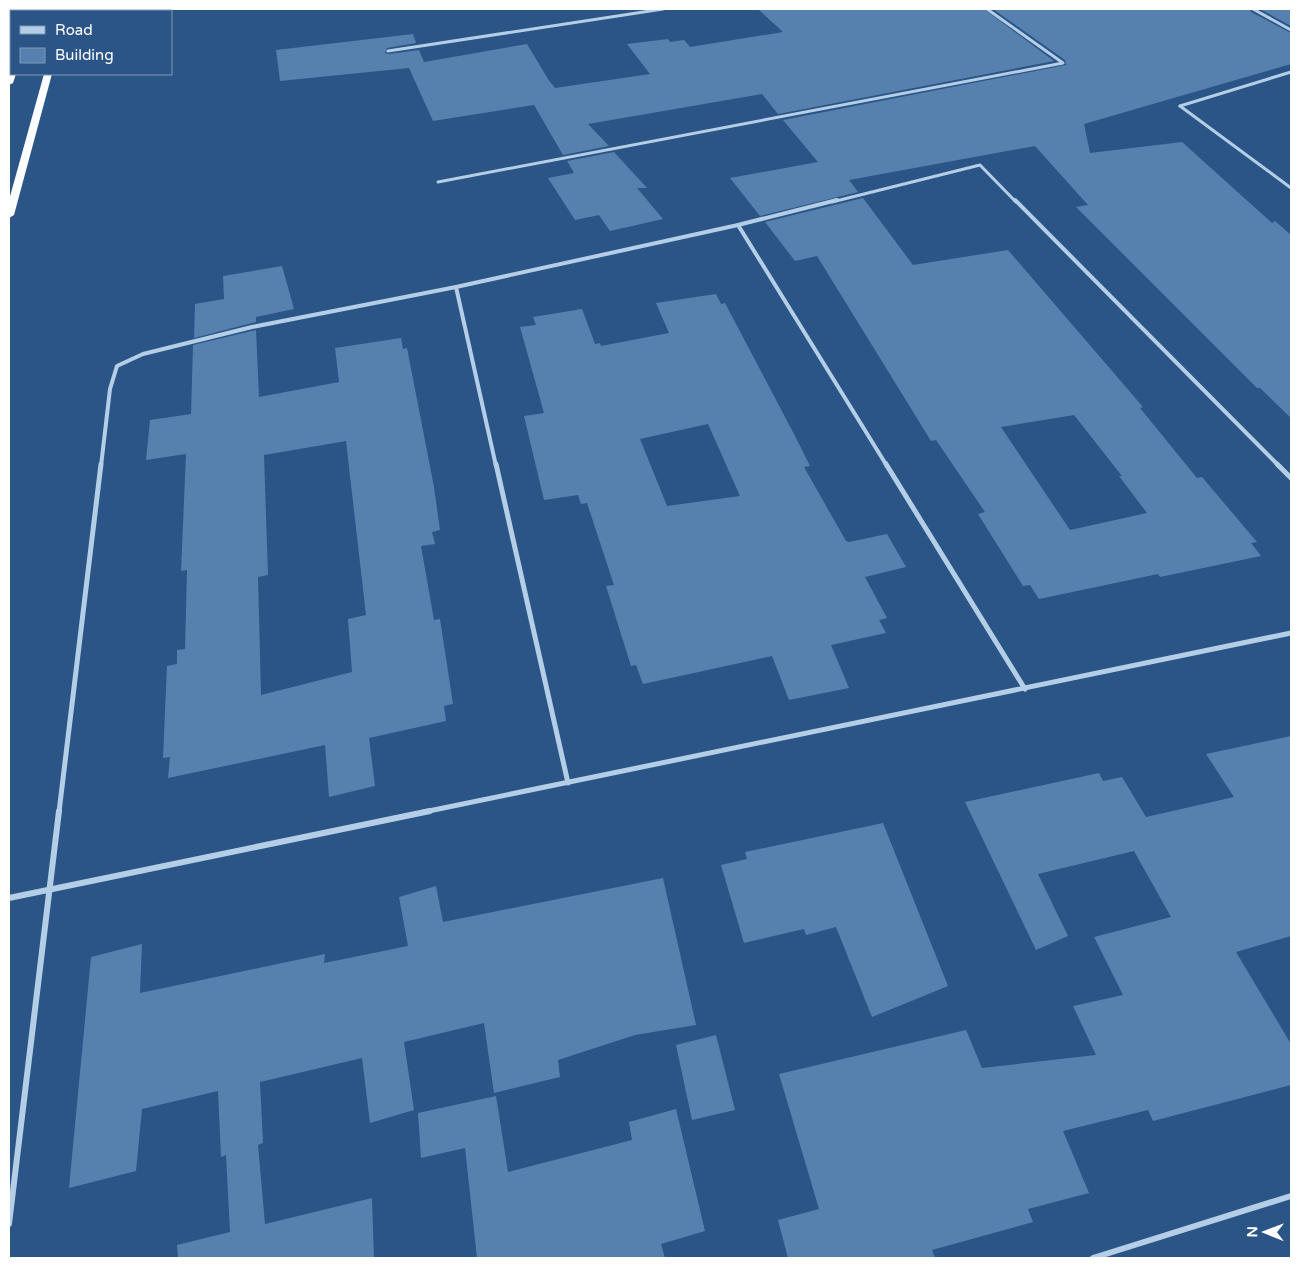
<svg xmlns="http://www.w3.org/2000/svg" width="1300" height="1267" font-family="'Varela Round',sans-serif">
<style>
.building{fill:#5681af;fill-rule:evenodd}
.lines{fill:none;stroke-linecap:round;stroke-linejoin:round}
.minor-far3{stroke:#b5cee7;stroke-width:3}
.minor-far2{stroke:#b5cee7;stroke-width:4}
.minor-far1{stroke:#b5cee7;stroke-width:5}
.minor{stroke:#b5cee7;stroke-width:6}
.trunk{fill:#fbfcfe;fill-rule:evenodd}
</style>
<rect width="100%" height="100%" fill="#2a5586"/>
<g class="building">
<polygon points="758,9 984,9 1054,61 778,114 762,94 588,124 609,146 563,155 534,105 433,121 409,68 280,81 276,50 413,34 416,43 387,48 385,53 389,54 419,50 424,62 527,44 548,79 555,88 650,74 627,44 668,39 670,42 684,40 690,47 783,32"/>
<polygon points="993,9 1250,9 1251,12 1291,33 1291,64 1084,124 1090,153 1182,142 1272,223 1275,221 1291,235 1291,418 1260,388 1257,388 1076,207 1088,205 1035,146 849,180 858,192 760,216 730,178 818,162 783,120 1066,65 1065,60"/>
<polygon points="1260,9 1291,9 1291,26"/>
<polygon points="614,152 647,188 637,188 663,219 610,231 599,215 575,220 548,178 574,173 567,161"/>
<path d="M863,198L913,265L1008,250L1143,407L1140,408L1197,478L1202,477L1257,542L1251,543L1261,556L1160,577L1158,574L1039,599L1030,585L1023,586L978,514L985,512L936,440L931,441L817,256L795,261L765,222ZM1074,415L1122,476H1119L1147,513L1070,530L1001,427Z"/>
<polygon points="282,266 294,309 256,317 256,322 194,338 195,304 224,299 223,276"/>
<path d="M716,294L721,304L725,303L795,436L810,466L804,467L846,541L849,542L887,534L906,567L865,577L887,618L879,620L886,633L831,645L849,688L789,700L772,656L643,684L636,665L631,666L606,586L614,585L587,503L581,504L578,495L544,500L524,416L544,413L520,327L536,325L533,317L582,309L595,344L600,343L601,346L669,333L656,303ZM708,424L740,496L667,506L640,439Z"/>
<path d="M256,330L259,397L339,382L335,348L401,338L403,349L407,348L434,487L440,530L432,532L435,544L421,546L434,620L440,619L453,704L444,706L446,721L369,738L375,786L329,797L325,745L168,778L170,757L163,758L167,666L177,664V650L185,649L187,570L181,571L186,454L146,460L150,420L191,414L193,345ZM346,441L366,615L348,619L352,672L261,695L258,577L268,575L264,455Z"/>
<polygon points="1291,736 1291,936 1236,952 1291,1044 1291,1085 1153,1121 1148,1110 1063,1131 1089,1193 1028,1209 1033,1222 932,1250 935,1258 788,1258 778,1220 819,1209 779,1074 966,1030 982,1068 1096,1055 1073,1006 1123,995 1094,937 1171,917 1134,851 1038,874 1068,936 1036,950 965,802 1099,773 1103,781 1122,777 1146,817 1234,797 1206,754"/>
<polygon points="883,823 948,986 872,1017 836,927 806,935 804,929 744,943 721,865 747,859 745,852"/>
<polygon points="663,878 696,1025 635,1035 558,1060 560,1077 494,1093 484,1023 404,1042 414,1110 370,1123 362,1058 260,1082 263,1143 258,1145 265,1224 372,1198 374,1258 178,1258 177,1245 230,1232 226,1155 221,1157 218,1091 142,1109 136,1171 69,1188 91,957 142,944 140,993 325,954 324,963 408,946 399,897 436,886 443,922"/>
<polygon points="716,1035 735,1110 692,1120 676,1045"/>
<polygon points="496,1096 508,1172 632,1140 629,1122 676,1109 705,1231 661,1244 665,1258 477,1258 465,1148 421,1158 418,1113"/>
</g>
<g class="lines">
<g class="minor-far3">
<polyline points="1253,9 1291,30"/>
<polyline points="388,51 663,9"/>
<polyline points="1180,106 1291,188"/>
<polyline points="1180,106 1291,72"/>
<polyline points="438,182 1063,63 987,9"/>
<polyline points="832,202 980,165 1016,202"/>
</g>
<g class="minor-far2">
<polyline points="1015,200 1279,466"/>
<polyline points="738,225 887,466"/>
<polyline points="456,287 496,466"/>
<polyline points="101,466 110,389 117,366 143,354 252,327 456,287 738,225 837,200"/>
</g>
<g class="minor-far1">
<polyline points="496,464 568,783"/>
<polyline points="886,464 1025,689"/>
<polyline points="1277,464 1291,478"/>
<polyline points="59,812 101,464"/>
<polyline points="424,812 1291,633"/>
</g>
<g class="minor">
<polyline points="9,898 430,811"/>
<polyline points="9,1224 59,811"/>
<polyline points="1093,1258 1291,1196"/>
</g>
<g class="trunk">
<polygon points="30,9 37,9 35,11 29,11"/>
<polygon points="63,9 70,9 68,11 62,11"/>
<polygon points="11,72 16,74 13,83 9,85 9,73"/>
<polygon points="44,74 52,74 14,215 9,218 9,200"/>
</g>
</g>
<rect width="1300" height="1267" fill="none" stroke="#ffffff" stroke-width="20"/>
<rect x="10" y="10" width="162" height="65" fill="#2a5586" stroke="#7f99b6"/>
<rect x="20" y="26" width="25" height="8" fill="#b5cee7" stroke="#7f99b6"/>
<text x="55" y="35" font-size="15" fill="#ffffff">Road</text>
<rect x="20" y="48" width="25" height="15" fill="#5681af" stroke="#7f99b6"/>
<text x="55" y="60" font-size="15" fill="#ffffff">Building</text>
<g transform="translate(1265 1232) rotate(271)" stroke="#2a5586" stroke-width="4" paint-order="stroke">
<path d="M0-4L9 19L0 12L-9 19Z" fill="#ffffff"/>
<text y="-8" font-size="14" font-weight="bold" text-anchor="middle" fill="#ffffff">N</text>
</g>
</svg>
